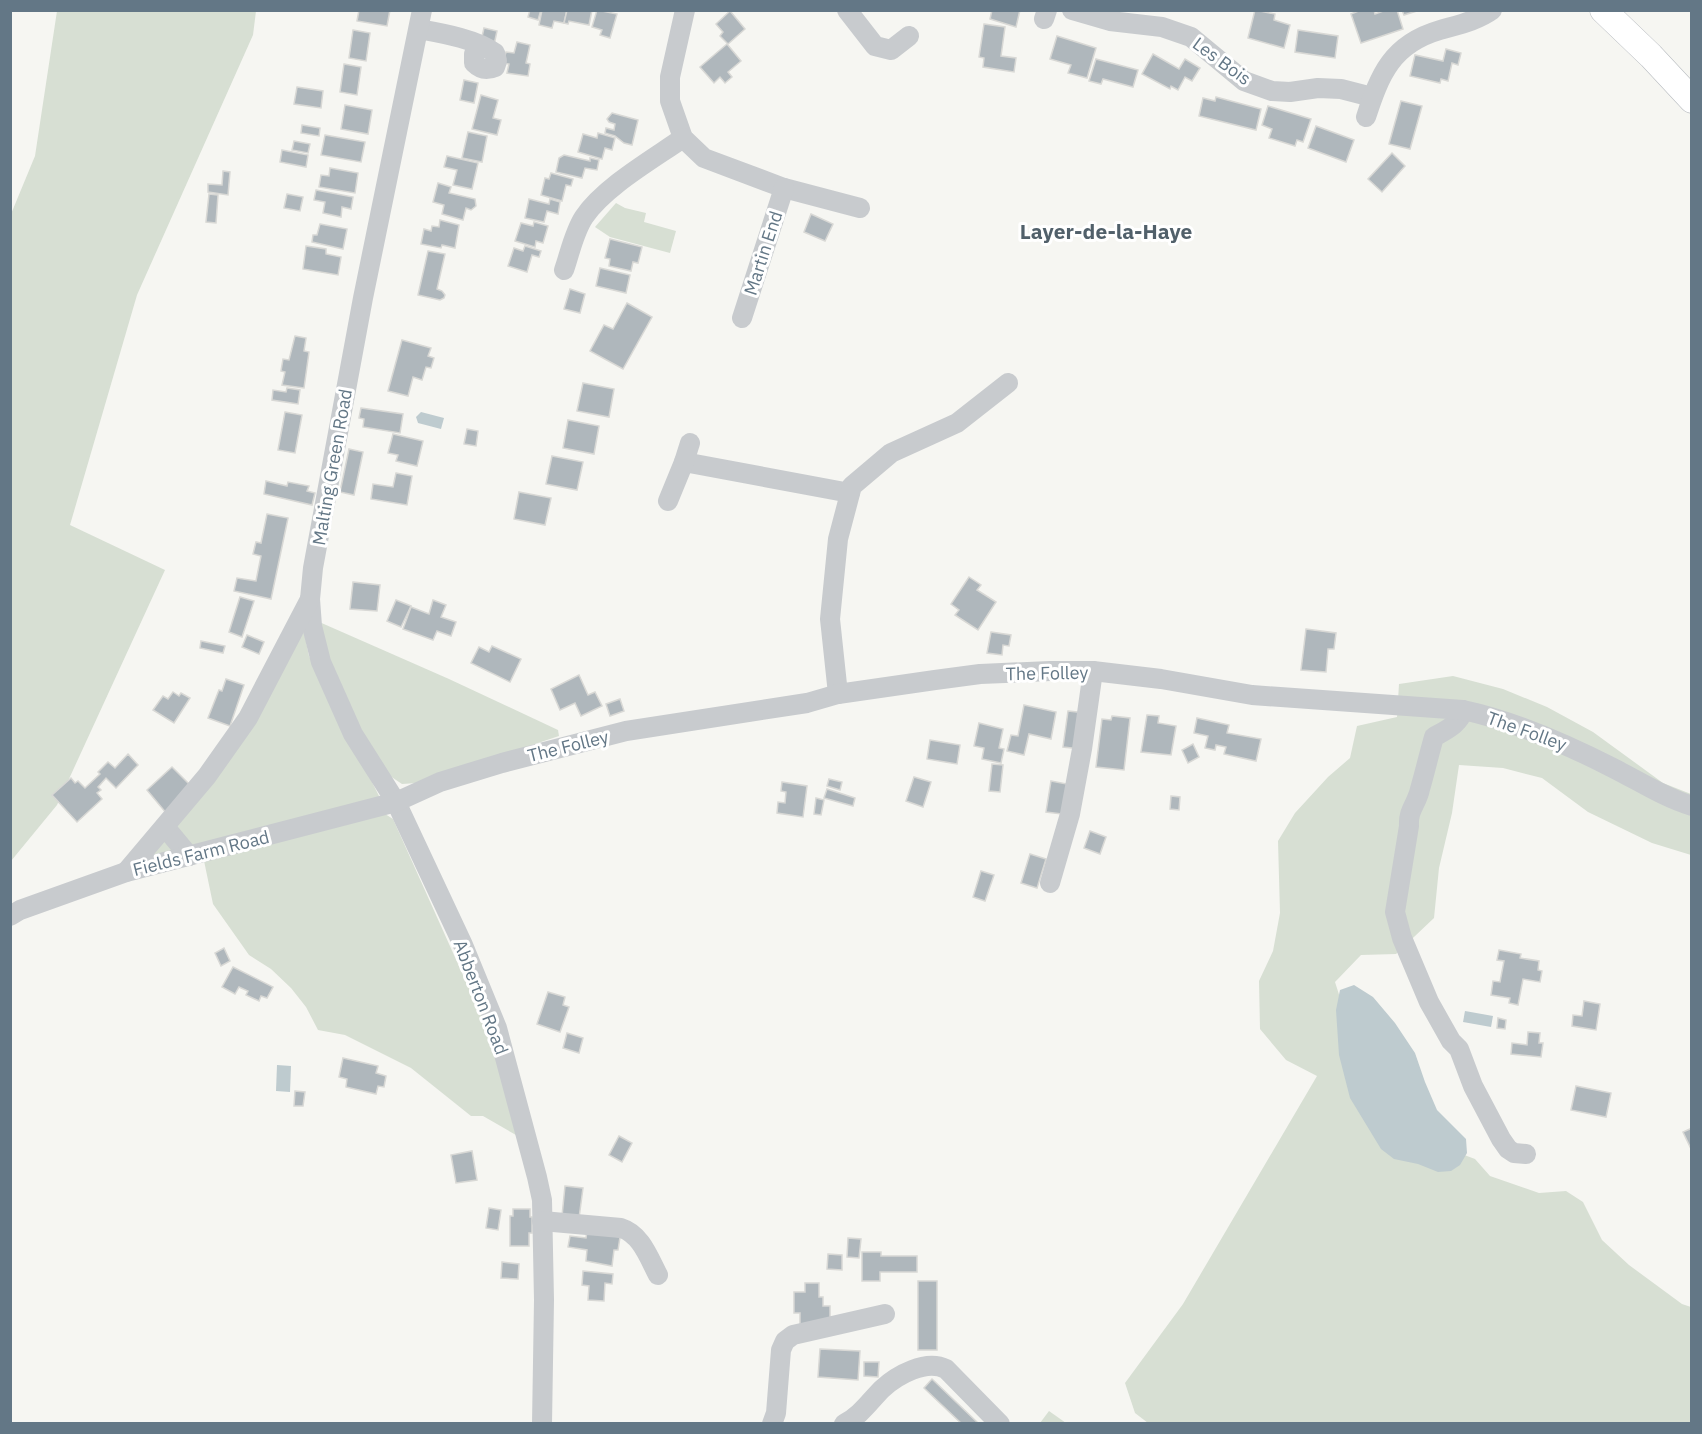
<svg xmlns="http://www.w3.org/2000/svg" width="1702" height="1434" font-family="'IBM Plex Sans',sans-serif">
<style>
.green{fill:#d7dfd3}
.water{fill:#becbcf}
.building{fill:#afb7bc;stroke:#d8d8d5;stroke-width:1.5}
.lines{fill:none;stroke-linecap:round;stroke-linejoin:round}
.major-casing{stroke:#b8bcc0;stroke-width:27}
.minor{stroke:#c8cbce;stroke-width:20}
.major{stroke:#fff;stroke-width:26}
.labels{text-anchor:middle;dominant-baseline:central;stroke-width:6;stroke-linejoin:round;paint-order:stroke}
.street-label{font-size:18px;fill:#637786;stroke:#fff}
.quarter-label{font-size:21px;font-weight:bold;fill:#51606a;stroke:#fff}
</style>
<rect width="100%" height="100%" fill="#f6f6f2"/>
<g class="green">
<polygon points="57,11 256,11 253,35 137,295 70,525 165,570 57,805 11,861 11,214 35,156"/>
<polygon points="616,203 625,208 646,213 644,222 676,231 670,253 610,237 595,227"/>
<polygon points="317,621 449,679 558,730 559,736 417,783 402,784 390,776 362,731 329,667"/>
<polygon points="304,632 309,656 379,796 378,800 141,864"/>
<polygon points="1453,676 1503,689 1547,707 1593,732 1663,783 1691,794 1691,855 1652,843 1588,812 1542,778 1503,768 1459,765 1452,813 1439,868 1434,918 1396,954 1361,955 1335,982 1359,1057 1443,1147 1475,1159 1490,1176 1539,1193 1566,1191 1583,1202 1602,1240 1629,1265 1682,1304 1691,1307 1691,1423 1148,1423 1135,1413 1125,1383 1183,1304 1317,1076 1286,1060 1260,1029 1259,981 1273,951 1280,913 1278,841 1295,813 1328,777 1350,758 1357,726 1397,717 1399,684"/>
<polygon points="382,812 393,819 497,1051 523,1139 483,1116 471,1116 411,1068 345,1035 318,1030 306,1007 291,988 271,969 249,955 213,904 203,856"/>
<polygon points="1049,1411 1066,1423 1040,1423"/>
</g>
<g class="water">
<polygon points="421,412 444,418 441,429 418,423 416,417"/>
<polygon points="1354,985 1373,997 1395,1023 1415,1053 1425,1082 1437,1110 1466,1139 1467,1153 1460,1165 1451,1171 1438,1172 1418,1164 1394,1159 1381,1149 1350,1098 1339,1055 1336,1010 1340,990"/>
<polygon points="1465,1011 1493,1016 1491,1027 1463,1022"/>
<polygon points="277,1065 291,1066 290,1092 276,1091"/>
</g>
<g class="building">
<polygon points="359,10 390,10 387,26 357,21"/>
<polygon points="530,10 541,10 538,20 528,17"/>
<polygon points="542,10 567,10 564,23 554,21 552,28 539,25"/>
<polygon points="567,10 592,10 589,25 569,21 568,24 564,23"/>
<polygon points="597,10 617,14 610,38 600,35 602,30 592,27"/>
<polygon points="992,10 1020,10 1016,27 990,19"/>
<polygon points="1255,10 1275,14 1274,20 1290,25 1284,48 1248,38"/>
<polygon points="1361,10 1374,10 1375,14 1386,10 1397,10 1403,29 1361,43 1351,14"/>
<polygon points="1402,10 1420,10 1404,15"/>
<polygon points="730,11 745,29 728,44 720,36 723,32 716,24"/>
<polygon points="984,24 1005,27 1001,56 1016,58 1014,72 983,67 984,58 979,57"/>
<polygon points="484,28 497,31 494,45 481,41"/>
<polygon points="353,30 370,33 366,61 349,58"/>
<polygon points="1298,30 1338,36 1335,58 1295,52"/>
<polygon points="1057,36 1096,48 1087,78 1068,73 1071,65 1050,59"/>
<polygon points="517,42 530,45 526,63 530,64 528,76 507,73 509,64 503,63 506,52 514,53"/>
<polygon points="727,44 741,61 728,72 732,77 725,83 720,77 714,83 700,67"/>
<polygon points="1446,49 1461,53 1458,65 1452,63 1448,81 1441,79 1440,83 1410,76 1415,55 1443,61"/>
<polygon points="1153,54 1179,69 1185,59 1200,68 1192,81 1185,77 1178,90 1171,86 1170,89 1142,74"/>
<polygon points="1096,59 1138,70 1133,87 1103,79 1101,84 1089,81"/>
<polygon points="344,64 361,67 357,95 340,92"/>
<polygon points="464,80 478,83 474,103 460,100"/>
<polygon points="297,87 323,91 321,108 294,104"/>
<polygon points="481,95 498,100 493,118 501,120 497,135 472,129"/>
<polygon points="1216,97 1261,109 1256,130 1199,116 1203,98 1215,101"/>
<polygon points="1401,101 1422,106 1410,149 1389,144"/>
<polygon points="345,105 372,110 368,134 341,129"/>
<polygon points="1268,106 1311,119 1303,142 1297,140 1295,146 1269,138 1272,129 1262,125"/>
<polygon points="612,113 638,120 632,145 624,143 615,136 605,133 606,128 614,130 615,124 609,122 607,119"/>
<polygon points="302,125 320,128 319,136 301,133"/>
<polygon points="1316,126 1354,140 1346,162 1308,148"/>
<polygon points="468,132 487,136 482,162 462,158"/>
<polygon points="598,133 615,138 612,150 605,148 602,159 578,152 583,134 597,138"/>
<polygon points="325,135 365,142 361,162 321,155"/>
<polygon points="294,141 310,144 308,153 292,150"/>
<polygon points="282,150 308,155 306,167 280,162"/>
<polygon points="1392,153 1405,166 1382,192 1368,179"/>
<polygon points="564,155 590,161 590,158 599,160 597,170 585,168 582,178 556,172 559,158"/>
<polygon points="447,156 478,163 472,189 453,185 457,170 444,167"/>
<polygon points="330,168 358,173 355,193 319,187 321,175 329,176"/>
<polygon points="223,171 230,172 228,195 208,192 208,184 222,185"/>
<polygon points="551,173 573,179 571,186 566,185 562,201 541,195 545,178 549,179"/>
<polygon points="438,183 451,187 449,193 475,199 476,206 471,210 466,208 463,220 442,214 444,205 433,202"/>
<polygon points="316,190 353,197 351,209 342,207 341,217 323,213 325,202 314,200"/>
<polygon points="209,194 218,195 216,223 206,222"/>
<polygon points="287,194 303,197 300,211 284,208"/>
<polygon points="529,199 549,204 550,199 560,202 558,214 547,211 544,222 525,218"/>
<polygon points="811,214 833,224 825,241 804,232"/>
<polygon points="440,220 459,225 455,248 442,245 441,248 421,244 424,229 431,231 432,226 439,227"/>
<polygon points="534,222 548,226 543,243 536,241 535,247 515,241 521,223 533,226"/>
<polygon points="320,224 347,229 343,249 312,242 313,235 317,235"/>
<polygon points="610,239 642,247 638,263 633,262 631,271 609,266 610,259 605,258"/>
<polygon points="306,246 326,249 326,254 341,257 338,275 303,269"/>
<polygon points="525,246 541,251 539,257 532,255 527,272 508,266 514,248 523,251"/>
<polygon points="428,251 445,254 437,289 442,291 445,295 444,298 440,300 418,295"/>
<polygon points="600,268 630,275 626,293 596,286"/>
<polygon points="570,289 585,294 580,313 564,309"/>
<polygon points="627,303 652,317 623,369 590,351 604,325 613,329"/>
<polygon points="295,336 306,338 304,351 309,352 304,388 282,385 285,372 281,371 283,359 289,360"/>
<polygon points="402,340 431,348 428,356 434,358 431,368 426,367 422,380 413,377 408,396 388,391"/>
<polygon points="583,383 614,389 609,417 577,411"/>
<polygon points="287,388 300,390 298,404 272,400 273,390 286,392"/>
<polygon points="361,408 403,414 400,433 363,427 364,419 359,418"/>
<polygon points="285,412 302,415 295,453 278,450"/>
<polygon points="568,420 599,426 594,454 563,448"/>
<polygon points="467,429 478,431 476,446 464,444"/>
<polygon points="393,434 423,441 417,466 396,461 398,455 388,453"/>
<polygon points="349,449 363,452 354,495 340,492"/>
<polygon points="552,456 583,462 577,490 546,484"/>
<polygon points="396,473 412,476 407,505 371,499 373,484 393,487"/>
<polygon points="266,481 287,486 288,482 309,486 307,491 315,493 312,505 264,494"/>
<polygon points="519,492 551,498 545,525 514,519"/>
<polygon points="267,514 288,518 271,599 234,591 237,578 256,581 261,556 253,554 256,542 261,543"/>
<polygon points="969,577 981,585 977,590 996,602 978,630 955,615 959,610 951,604"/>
<polygon points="353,582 380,585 377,611 350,609"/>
<polygon points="240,597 254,601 242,637 229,632"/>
<polygon points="396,600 411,606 401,627 387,621"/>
<polygon points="433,600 446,605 441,617 456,622 451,636 437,631 433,640 403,629 411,607 429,614"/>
<polygon points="1306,629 1336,633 1334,649 1328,649 1326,672 1301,670"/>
<polygon points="991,632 1011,635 1009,646 1003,645 1002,655 987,653"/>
<polygon points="247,635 264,642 259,654 242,647"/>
<polygon points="201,641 225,646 223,653 200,648"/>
<polygon points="492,646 521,659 510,682 471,663 479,647 489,652"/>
<polygon points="579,675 588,695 595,692 602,706 581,716 575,703 560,710 551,689"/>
<polygon points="226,679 244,685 230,726 208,718 219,690 222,691"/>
<polygon points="173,692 179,696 181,693 190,698 174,723 153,710 163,696 168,699"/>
<polygon points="620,699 624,711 610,716 606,704"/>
<polygon points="1024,705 1056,712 1051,739 1029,734 1024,755 1007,751 1011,735 1018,736"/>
<polygon points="1068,711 1086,713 1081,749 1063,747"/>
<polygon points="1147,715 1159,716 1158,723 1176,726 1171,755 1141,752"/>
<polygon points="1112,716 1130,718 1124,770 1096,767 1102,719 1111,720"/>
<polygon points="1197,718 1229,725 1227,733 1261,739 1256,761 1224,754 1226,747 1216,745 1215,750 1205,748 1208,736 1194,733"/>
<polygon points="979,723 1003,729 999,748 1004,749 1001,763 982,759 984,748 974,746"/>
<polygon points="930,740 960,745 957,764 927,759"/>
<polygon points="1193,744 1199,757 1188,763 1182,750"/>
<polygon points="128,754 138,765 116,788 106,778 98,787 101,790 97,793 102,799 77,822 52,795 71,778 75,783 78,781 85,788 100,774 98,772 108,762 115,768"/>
<polygon points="992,764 1003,765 1000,792 989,791"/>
<polygon points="172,767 193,788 167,814 147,790"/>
<polygon points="914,777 931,782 923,807 906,801"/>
<polygon points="829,779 842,782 840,790 827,786"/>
<polygon points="1051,781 1067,784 1062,814 1046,812"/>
<polygon points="782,782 807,786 803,817 777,813 778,802 785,803 786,792 781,791"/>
<polygon points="827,789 855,798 853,806 824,798"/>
<polygon points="1171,796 1180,797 1179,810 1170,809"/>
<polygon points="816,798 824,800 821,815 814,814"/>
<polygon points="1090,831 1106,837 1100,854 1084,848"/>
<polygon points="1030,854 1046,859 1037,888 1021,883"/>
<polygon points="981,871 994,875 985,901 973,897"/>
<polygon points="224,948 230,961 221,966 215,953"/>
<polygon points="1499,950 1521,954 1520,958 1539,961 1538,970 1542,971 1540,982 1523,979 1518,1005 1509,1003 1510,998 1491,995 1493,981 1500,982 1504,961 1497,960"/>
<polygon points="233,967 273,987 267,998 261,996 259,1001 246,995 248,991 239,987 235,994 222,987"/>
<polygon points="548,992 565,997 563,1005 569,1007 560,1032 537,1024"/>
<polygon points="1584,1001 1600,1004 1596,1030 1572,1026 1573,1015 1582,1016"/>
<polygon points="1498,1018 1506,1020 1505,1029 1497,1028"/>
<polygon points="1528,1032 1540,1033 1539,1043 1543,1043 1541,1057 1511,1054 1512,1043 1527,1045"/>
<polygon points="567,1033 583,1038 579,1053 563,1048"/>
<polygon points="343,1058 378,1066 376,1073 386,1076 384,1087 378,1086 376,1094 346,1087 347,1079 339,1077"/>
<polygon points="1576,1086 1611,1093 1606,1117 1571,1110"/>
<polygon points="295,1091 305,1092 303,1106 294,1106"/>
<polygon points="1692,1128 1692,1151 1683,1132"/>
<polygon points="619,1136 632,1143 622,1162 609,1155"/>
<polygon points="472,1151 477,1180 456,1183 451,1155"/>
<polygon points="565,1186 583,1188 579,1218 562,1216"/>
<polygon points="489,1208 501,1210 498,1230 486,1228"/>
<polygon points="513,1209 530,1209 530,1217 532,1217 532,1233 529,1233 529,1246 510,1246 510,1216 513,1216"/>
<polygon points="587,1231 620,1237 618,1250 614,1250 612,1266 586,1261 587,1250 568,1247 570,1236 586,1238"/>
<polygon points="848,1238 861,1239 859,1258 847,1257"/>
<polygon points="862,1252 881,1252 881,1256 917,1256 917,1272 880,1272 880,1281 862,1281"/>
<polygon points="828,1254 842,1255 842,1270 827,1269"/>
<polygon points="502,1262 519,1264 518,1279 501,1278"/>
<polygon points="583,1271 613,1274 612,1284 605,1283 604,1301 588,1300 589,1286 582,1285"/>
<rect x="918" y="1281" width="19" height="69"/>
<polygon points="805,1283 819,1283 819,1297 823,1297 823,1306 830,1306 830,1324 800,1324 800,1313 794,1313 794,1292 805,1292"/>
<polygon points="820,1349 860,1351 858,1380 818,1377"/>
<polygon points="864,1362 879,1362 878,1377 864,1376"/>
<polygon points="932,1379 979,1424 962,1424 924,1388"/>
</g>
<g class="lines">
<g class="major-casing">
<polyline id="major" points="1603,10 1651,56 1692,100"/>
</g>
<g class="minor">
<polyline points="685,10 670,77 670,101 683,138 704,158 784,188 860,208"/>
<polyline points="847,10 875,46 891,50 909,36"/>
<polyline points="1072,10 1110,21 1162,27 1191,37 1244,81 1272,91 1290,92 1318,88 1341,89 1372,97"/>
<polyline points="1044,19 1047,10"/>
<path d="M419,29C441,33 477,39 495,53L497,61L495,67C486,71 480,69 474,63V54L478,45"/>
<path d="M1366,117C1380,74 1392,44 1440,30C1457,25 1477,21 1492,10"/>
<path d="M564,270C570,253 574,232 584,217C604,187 653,159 683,138"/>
<polyline points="742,318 784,188"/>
<polyline points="684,462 850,493"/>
<polyline points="668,501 684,462 690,443"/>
<polyline points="310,599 312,626 321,662 353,734 396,802 463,945 497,1028 537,1177 542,1200 544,1300 542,1424"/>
<polyline points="838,694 830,619 838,539 852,486 891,453 957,423 1008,383"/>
<path d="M1463,710C1460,724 1446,730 1434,737C1429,754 1425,772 1420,789C1417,804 1408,809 1409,826L1395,912L1402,938L1429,1002L1451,1041L1459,1049L1473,1086L1501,1139L1508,1149L1514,1153L1526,1154"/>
<polyline points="165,827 189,856"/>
<polyline points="126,872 207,776 248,718 310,599 313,568 363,298 422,10"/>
<polyline points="1050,883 1070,814 1082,749 1093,671"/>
<path d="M10,916L20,910L126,872L396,802L440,782L502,763L626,731L807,703L838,694L935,680L980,674L1050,671H1093L1161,679L1252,695L1463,710C1515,721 1566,744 1613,768C1639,781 1663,797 1692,806"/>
<path d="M542,1221L621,1228C641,1234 649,1258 658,1275"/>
<polyline points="772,1424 776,1413 781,1350 785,1341 793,1335 885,1314"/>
<path d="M844,1424C860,1416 870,1401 882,1389C897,1375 926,1359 946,1369L1000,1424"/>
</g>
<use href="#major" class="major"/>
</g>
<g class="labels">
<g class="street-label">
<text transform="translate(1222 61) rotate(36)">Les Bois</text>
<text transform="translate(763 253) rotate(-72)">Martin End</text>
<text transform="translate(332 467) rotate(-80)">Malting Green Road</text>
<text transform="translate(1047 673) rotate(-1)">The Folley</text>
<text transform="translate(1527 731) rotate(20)">The Folley</text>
<text transform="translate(568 746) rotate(-14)">The Folley</text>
<text transform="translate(201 853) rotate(-14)">Fields Farm Road</text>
<text transform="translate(481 997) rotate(69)">Abberton Road</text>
</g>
<g class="quarter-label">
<text x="1106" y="231">Layer-de-la-Haye</text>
</g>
</g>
<rect width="1702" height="1434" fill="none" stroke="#637786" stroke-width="24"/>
</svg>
